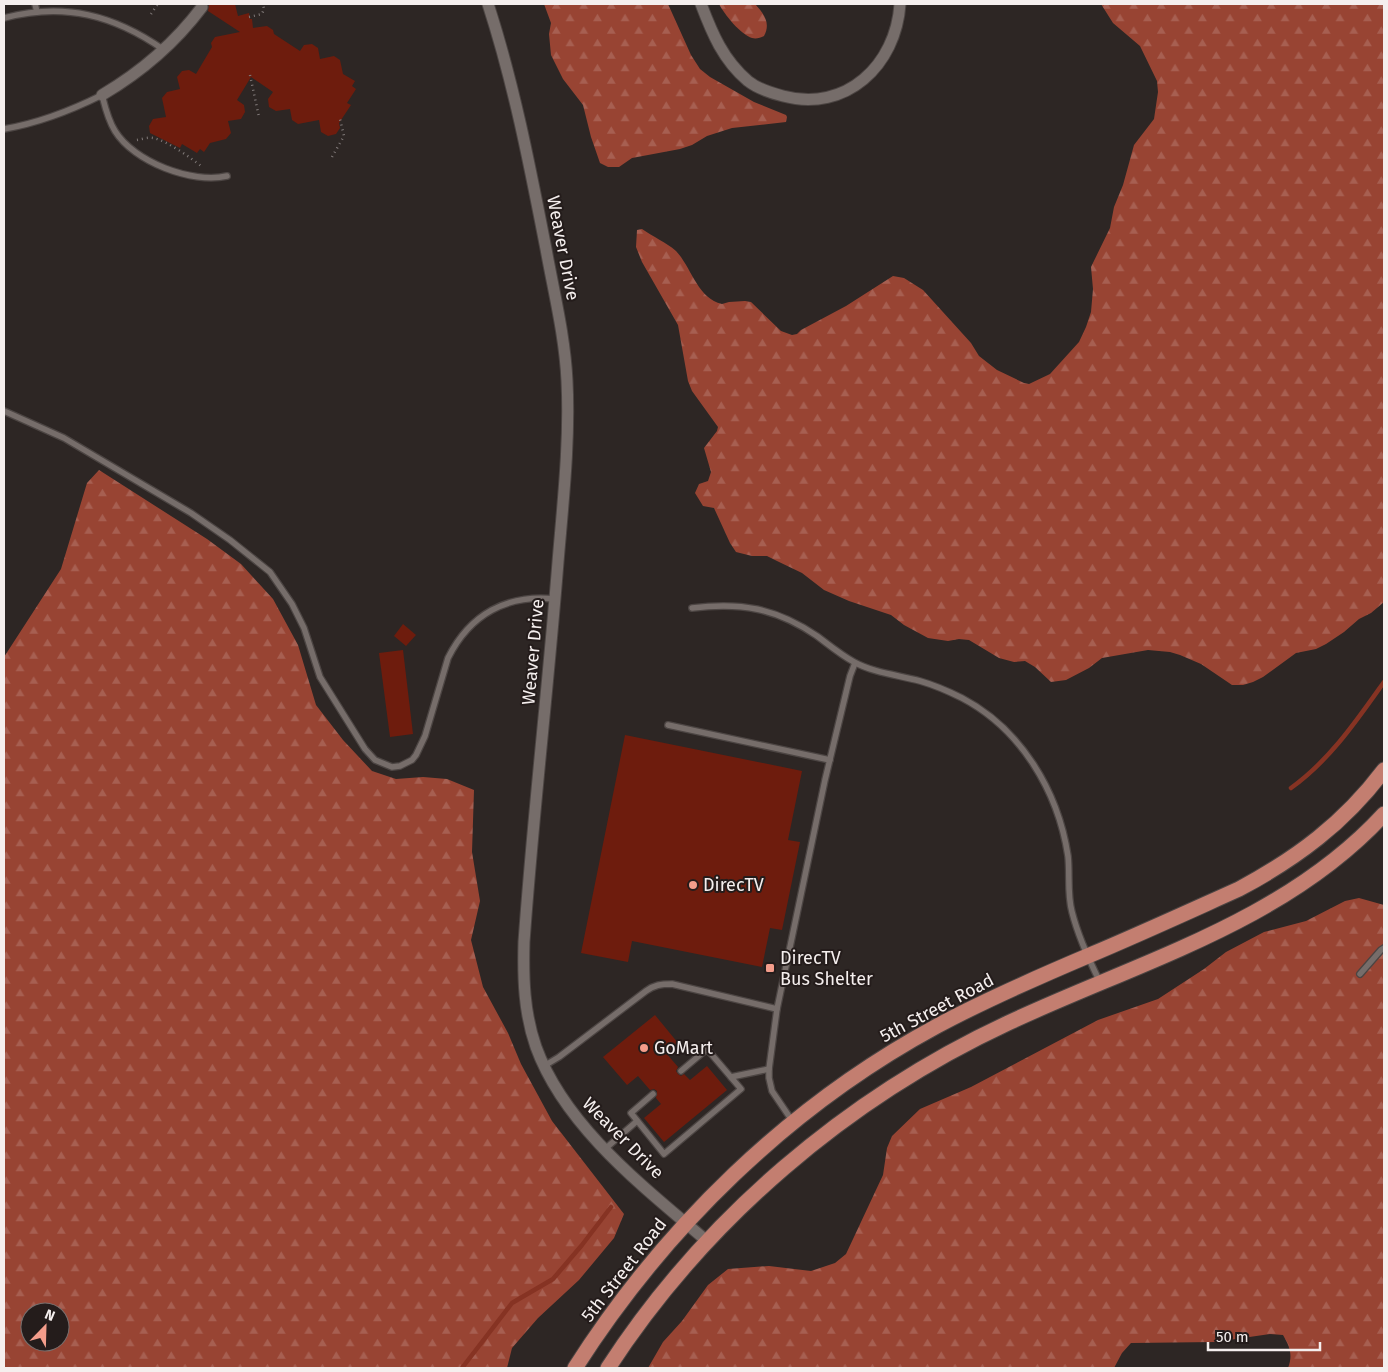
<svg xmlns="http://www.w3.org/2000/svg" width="1388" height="1372" font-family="'Fira Sans',sans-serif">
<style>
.forest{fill:url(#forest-firs);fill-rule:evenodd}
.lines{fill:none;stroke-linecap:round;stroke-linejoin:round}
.stream{stroke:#863323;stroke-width:4.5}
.building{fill:#6e1c0d}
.lane-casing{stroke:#4c4543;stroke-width:8}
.street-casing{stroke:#4c4543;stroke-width:13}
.primary-casing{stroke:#4c4543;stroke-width:17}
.path{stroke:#817a79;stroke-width:2.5;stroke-dasharray:1 4;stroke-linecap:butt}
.lane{stroke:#766d6a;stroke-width:5.5}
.street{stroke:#766d6a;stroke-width:11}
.primary{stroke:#c37e70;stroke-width:15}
.poi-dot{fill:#f49d8b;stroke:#241c1b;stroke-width:2}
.labels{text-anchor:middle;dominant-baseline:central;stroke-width:4;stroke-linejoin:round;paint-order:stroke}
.street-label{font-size:18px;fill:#f5efee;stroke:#241c1b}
.poi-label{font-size:18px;fill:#f5efee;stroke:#241c1b;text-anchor:start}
</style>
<defs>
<pattern id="forest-firs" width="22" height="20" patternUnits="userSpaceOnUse" patternTransform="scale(1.25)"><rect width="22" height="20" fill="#984433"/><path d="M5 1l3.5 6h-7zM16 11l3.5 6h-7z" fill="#a75f51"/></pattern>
</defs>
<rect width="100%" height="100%" fill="#2d2624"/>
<g class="forest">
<polygon points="544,4 668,4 691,55 700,69 710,77 754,102 786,115 787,117 786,122 732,128 707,136 692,145 680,149 632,158 619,167 608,167 600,163 591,137 583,105 563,79 551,55 549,34 551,23"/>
<path d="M719,4H755C764,14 771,23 764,36C760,38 756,39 752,38C741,35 724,14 719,4Z"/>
<path d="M1101,4H1384V602L1371,613L1359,619L1344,632L1326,644L1316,649L1296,653L1263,677L1253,682L1243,685H1232L1201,664L1180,655L1170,652L1148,650L1102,658L1089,668L1066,680L1051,682L1035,667L1025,661L1014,662L999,658L969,640L959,639L948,641L928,638L904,625L891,615L849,601L824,590L802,573L777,561L767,556H752L736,552L730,543L714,508L703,506L695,493L699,484L708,481L711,472L704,448L717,431L718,427L692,391L688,381L678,325L642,262L636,247L637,230L642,229C653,237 666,242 676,251C692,268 697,298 722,304L729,302L745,301L751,302L781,331L792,335L797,334L801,330L846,306L893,276L904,278L923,290L971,343L979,356L997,370L1024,383L1029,384L1050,374L1079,342L1086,327L1091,312L1093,289L1091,267L1110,228L1114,207L1123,185L1134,145L1154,119L1158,92L1157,81L1140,46L1113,23Z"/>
<path d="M99,470L207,539L241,564L273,599L298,645L316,705L343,740L372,771L396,779L423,777L447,779L474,790L472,852L480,901L471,940L483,987L508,1033L521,1064L552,1121L624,1214L614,1238L579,1280L538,1318L512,1348L507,1368H4V657L61,569L87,483ZM30,1312H60V1342H30Z"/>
<path d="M1359,898L1384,905V1368H1288C1293,1355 1290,1347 1283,1335L1270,1334L1215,1342L1131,1343L1122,1353L1114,1368H648L663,1342L682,1321L708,1285L728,1269L769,1266L811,1271L835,1263L846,1254L883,1175L887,1148L892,1136L920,1109L971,1087L1098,1020L1158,999L1204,969L1226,952L1264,932L1306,921L1345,901Z"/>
</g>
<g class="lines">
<g class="stream">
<path d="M1291,788C1330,760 1357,720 1384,682"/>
<polyline points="462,1368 512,1303 553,1279 582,1245 611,1207"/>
</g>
</g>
<g class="building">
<polygon points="209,4 235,4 238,16 249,13 250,19 252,19 253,28 267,26 273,30 274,34 300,51 304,45 312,44 318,48 320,59 334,56 340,60 343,74 355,81 352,86 356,89 347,103 351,105 339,123 340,128 336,134 328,136 321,132 319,120 298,124 292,120 290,109 276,111 269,107 268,99 273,92 251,77 237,100 244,105 245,112 241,119 228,121 231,133 226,139 210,143 204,152 200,149 197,153 182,144 180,148 150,133 149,126 153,119 166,117 162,98 167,92 180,89 177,77 182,71 189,70 196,74 212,47 211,43 215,37 240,32 208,11"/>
<polygon points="403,624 416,635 406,646 394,636"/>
<polygon points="403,650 413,734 390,737 379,653"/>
<polygon points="625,735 802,771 788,840 800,842 782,930 770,928 762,967 632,941 628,962 581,953"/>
<polygon points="655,1015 678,1043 666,1053 678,1067 676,1071 678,1074 681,1076 684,1074 690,1080 707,1066 727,1090 664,1142 644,1118 661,1104 656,1098 657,1091 654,1089 650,1090 638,1076 627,1085 603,1057"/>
</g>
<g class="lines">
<g class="lane-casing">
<g id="lane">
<polyline points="35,4 37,12"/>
<path d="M4,18C64,2 114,15 164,50"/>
<path d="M4,129C39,123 70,111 102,95C105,107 108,120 115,131C134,162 192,184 227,176"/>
<path d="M4,411L64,438L191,513L230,540L270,572L292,604L304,628L320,677L365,749L375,760L392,767L400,766L412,760L416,755L425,736L448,658C470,614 507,594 555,599"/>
<path d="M692,608C741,602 776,608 817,636C829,645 841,655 854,662C874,673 898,675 920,681C934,685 948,691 962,698C1021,729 1058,791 1068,856C1070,874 1067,894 1072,912C1078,936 1089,960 1100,982"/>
<polyline points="668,725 830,760"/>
<polyline points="1360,974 1381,950 1384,948"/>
<path d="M544,1066L559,1057L646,991C654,985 661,984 672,984L777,1009"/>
<polyline points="731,1077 769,1069"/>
<polyline points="653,1094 631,1113 664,1154 741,1089 707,1049 681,1071"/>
<polyline points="793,1122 772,1091 769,1078 769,1069 777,1009 825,780 850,676 855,663"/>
<polyline points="605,1149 637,1121"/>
</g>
</g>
<g class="street-casing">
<g id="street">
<path d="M488,4C514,84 530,167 546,249C554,293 565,337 567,381C570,441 563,502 558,562C548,689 533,815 524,942C523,978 524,1013 536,1047C565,1127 645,1188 708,1242"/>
<path d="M701,4C712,33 723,60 748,81C758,89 771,93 783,96C846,113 896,65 900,4"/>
<path d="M102,95C141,72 175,43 202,7"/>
</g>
</g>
<g class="primary-casing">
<g id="primary">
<path d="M575,1368C665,1227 789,1106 937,1026C987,999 1038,977 1090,955C1140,934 1190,911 1239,889C1297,858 1344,823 1384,770"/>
<path d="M608,1368C705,1219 847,1098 1008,1023C1138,962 1285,922 1384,814"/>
</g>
</g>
<g class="path">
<polyline points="151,14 158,4"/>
<polyline points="249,17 262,14 264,9 263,4"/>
<polyline points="250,75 259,117"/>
<path d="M137,140C142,139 148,137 153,138C166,140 191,158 201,166"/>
<polyline points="332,157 344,136 340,119"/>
</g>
<use href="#lane" class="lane"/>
<use href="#street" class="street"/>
<use href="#primary" class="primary"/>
</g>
<g class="poi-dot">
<circle cx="693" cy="885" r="5"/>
<rect x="765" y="963" width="10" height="10" rx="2.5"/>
<circle cx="644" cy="1048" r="5"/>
</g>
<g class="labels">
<g class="street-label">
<text transform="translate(563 248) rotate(79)">Weaver Drive</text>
<text transform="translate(533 652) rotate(-85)">Weaver Drive</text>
<text transform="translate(937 1008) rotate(-28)">5th Street Road</text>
<text transform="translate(623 1138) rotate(45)">Weaver Drive</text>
<text transform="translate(624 1270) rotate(-52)">5th Street Road</text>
</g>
<g class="poi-label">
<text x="703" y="885">DirecTV</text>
<text x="780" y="958">DirecTV<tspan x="780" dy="21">Bus Shelter</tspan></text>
<text x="654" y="1048">GoMart</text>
</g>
</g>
<rect width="1388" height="1372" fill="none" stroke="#f5efee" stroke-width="10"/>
<g transform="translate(45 1327) rotate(23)"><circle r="24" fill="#241c1b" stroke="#78706f"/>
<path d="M0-4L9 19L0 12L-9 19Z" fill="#f49d8b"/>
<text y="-8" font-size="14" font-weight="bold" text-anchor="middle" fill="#f5efee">N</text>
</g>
<path d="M1208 1342v8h112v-8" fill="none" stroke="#f5efee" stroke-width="2.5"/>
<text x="1216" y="1342" font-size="15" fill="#f5efee" stroke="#241c1b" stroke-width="4" paint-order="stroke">50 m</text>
</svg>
